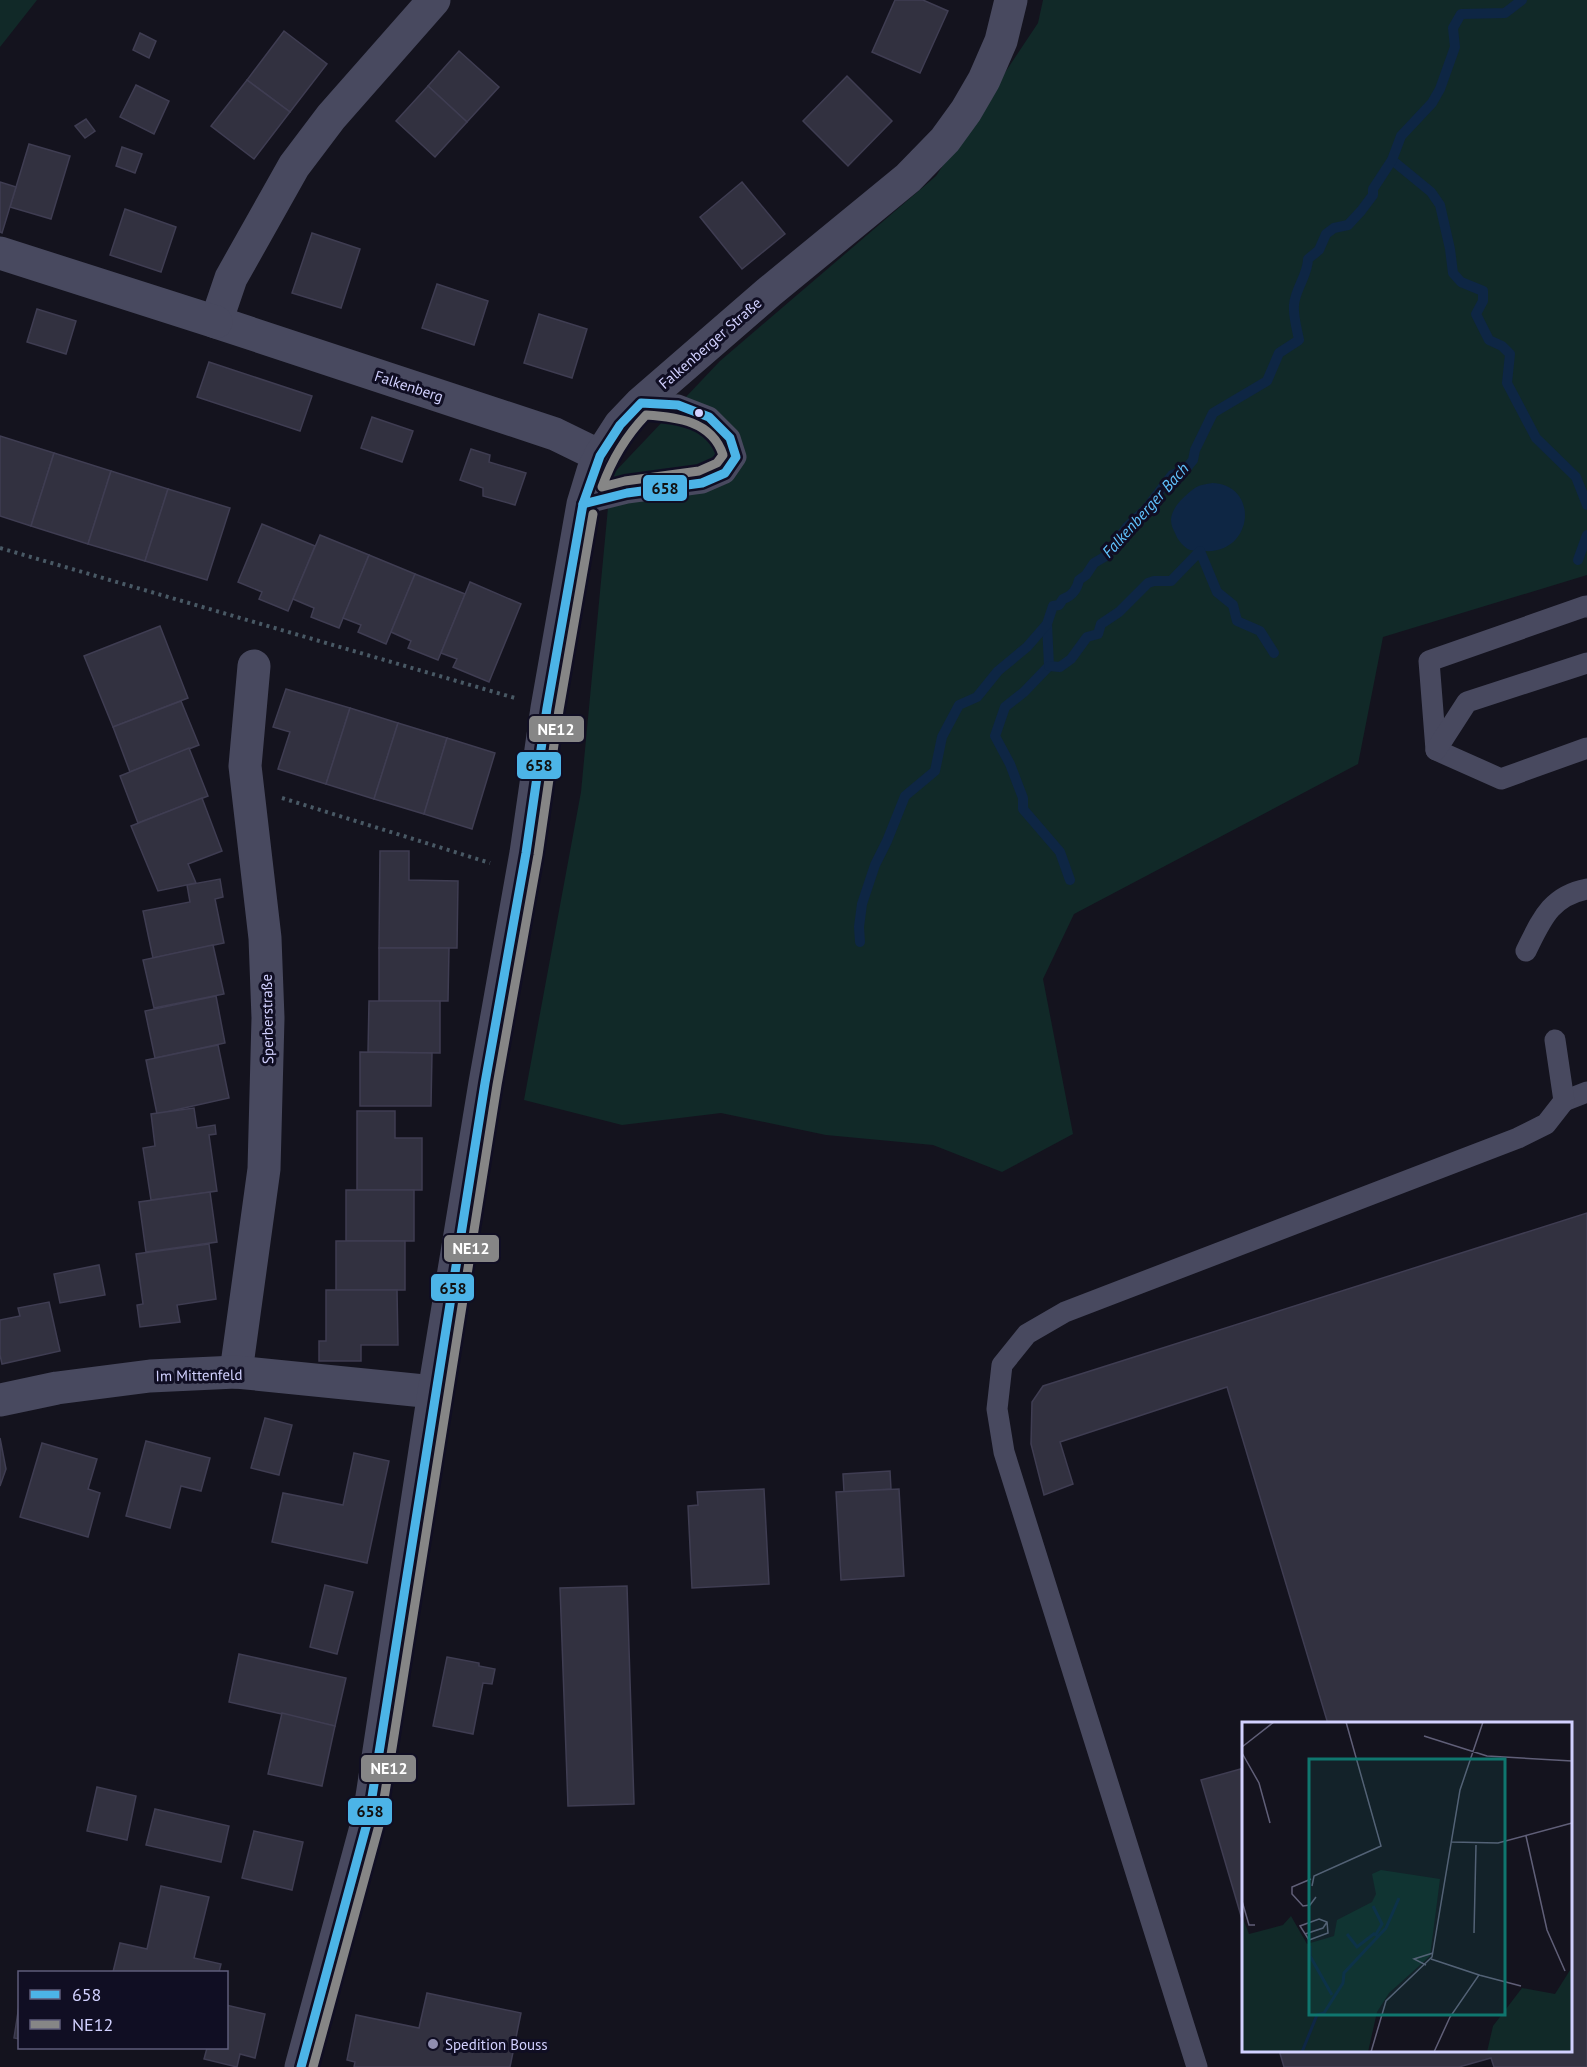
<svg xmlns="http://www.w3.org/2000/svg" width="1587" height="2067" font-family="'PT Sans',sans-serif">
<style>
.green{fill:#112928}
.water{fill:#0e2644}
.lines{fill:none;stroke-linecap:round;stroke-linejoin:round}
.stream{stroke:#0e2644;stroke-width:10}
.building{fill:#323140;stroke:#3f3d52;stroke-width:1.5}
.path{stroke:#495965;stroke-width:4;stroke-dasharray:3 4.5;stroke-linecap:butt}
.lane{stroke:#48495f;stroke-width:21}
.street{stroke:#48495f;stroke-width:33}
.bus-1-casing{stroke:#100e23;stroke-width:14}
.bus-2-casing{stroke:#100e23;stroke-width:14}
.bus-1{stroke:#4cb4e7;stroke-width:9}
.bus-2{stroke:#868686;stroke-width:9}
.bus-dot{fill:#d2d1ff;stroke:#100e23;stroke-width:2}
.poi-dot{fill:#908eb0;stroke:#100e23;stroke-width:2}
.labels{text-anchor:middle;dominant-baseline:central;stroke-width:6;stroke-linejoin:round;paint-order:stroke}
.street-label{font-size:15px;fill:#d2d1ff;stroke:#100e23}
.poi-label{font-size:15px;fill:#d2d1ff;stroke:#100e23;text-anchor:start}
.water-label{font-size:16px;font-style:italic;fill:#60c2fd;stroke:#100e23}
.inset-river{fill:none;stroke:#0e2644;stroke-width:3}
.inset-road{fill:none;stroke:#605f78;stroke-width:1.5}
.view{fill:#0f766e;fill-opacity:0.15;stroke:#0f766e;stroke-width:3}
.inset-edge{fill:none;stroke:#d2d1ff;stroke-width:3}
.line-badge{stroke:#100e23;stroke-width:2}
.badge-label{font-size:16px;text-anchor:middle;font-weight:bold;fill:#fff}
.pale-badge-label{font-size:16px;text-anchor:middle;font-weight:bold;fill:#111}
</style>
<rect width="100%" height="100%" fill="#14131e"/>
<g class="green">
<polygon points="0,0 37,0 0,47"/>
<polygon points="1043,0 1587,0 1587,575 1383,637 1358,764 1074,914 1043,979 1073,1134 1002,1172 933,1145 826,1135 721,1113 622,1125 524,1100 581,792 611,476 720,361 936,176 1038,23"/>
</g>
<path class="water" d="M1212,483C1261,485 1253,555 1204,551C1200,551 1194,551 1190,550C1184,548 1177,539 1175,533C1173,529 1171,525 1171,520C1171,508 1185,495 1195,488C1199,485 1207,484 1212,483Z"/>
<g class="lines">
<g class="stream">
<polyline points="1392,160 1431,192 1440,205 1450,249 1453,273 1461,282 1483,291 1483,301 1476,314 1489,340 1502,346 1510,354 1507,383 1536,438 1576,477 1587,505"/>
<polyline points="1578,560 1587,535"/>
<polyline points="1047,624 1049,666 1024,692 1005,707 995,736 1010,764 1023,798 1023,809 1060,852 1070,880"/>
<polyline points="1049,666 1060,667 1071,659 1087,637 1098,634 1101,624 1119,612 1148,583 1154,581 1171,581 1200,551 1217,592 1233,605 1237,621 1260,631 1274,653"/>
<path d="M860,942L859,927L862,904L875,865L887,841L905,796L935,771L942,737L959,705L977,697L998,671L1027,647L1047,624L1053,606L1059,605L1063,599C1072,596 1077,590 1079,580L1086,575L1094,563L1106,556L1127,527L1146,509L1172,475L1185,470L1193,460L1195,450L1213,413L1267,381L1279,353L1299,340C1297,329 1293,316 1294,305C1295,289 1308,275 1308,259L1319,250L1326,234L1334,228L1348,225L1361,211L1373,195V189L1392,160L1401,136L1432,103L1440,89L1455,47L1453,28L1461,14L1505,13L1522,0"/>
</g>
</g>
<g class="building">
<polygon points="895,0 923,0 948,11 920,73 872,52"/>
<polygon points="284,31 327,64 290,112 247,80"/>
<polygon points="140,33 156,41 149,58 133,50"/>
<polygon points="459,51 499,87 467,122 428,86"/>
<polygon points="847,76 892,121 848,166 803,121"/>
<polygon points="247,80 290,112 254,159 211,126"/>
<polygon points="136,85 169,101 154,134 120,117"/>
<polygon points="428,86 467,122 435,157 396,121"/>
<polygon points="86,119 95,131 85,138 75,126"/>
<polygon points="29,144 70,156 51,219 10,207"/>
<polygon points="122,147 142,154 135,173 116,166"/>
<polygon points="0,182 16,187 2,233 0,232"/>
<polygon points="742,182 785,234 742,269 700,217"/>
<polygon points="125,209 176,227 161,272 110,255"/>
<polygon points="312,233 360,249 341,308 292,293"/>
<polygon points="437,284 488,301 474,345 422,328"/>
<polygon points="37,309 76,321 66,354 27,342"/>
<polygon points="539,314 587,329 572,378 524,363"/>
<polygon points="209,362 312,396 300,431 197,397"/>
<polygon points="372,417 413,431 402,462 361,448"/>
<polygon points="0,436 54,453 31,526 0,516"/>
<polygon points="471,449 490,455 489,462 526,473 515,505 483,496 483,488 460,480"/>
<polygon points="54,453 111,471 88,544 31,526"/>
<polygon points="111,471 168,489 145,561 88,544"/>
<polygon points="168,489 230,508 207,580 145,561"/>
<polygon points="262,524 315,546 288,611 259,599 262,592 238,582"/>
<polygon points="320,535 369,555 339,628 311,617 314,608 293,599"/>
<polygon points="369,555 415,574 386,644 358,632 361,625 343,618"/>
<polygon points="415,574 465,594 438,660 408,648 411,641 391,632"/>
<polygon points="470,582 521,604 489,682 453,667 457,659 441,653"/>
<polygon points="160,626 188,698 113,727 84,656"/>
<polygon points="286,689 350,708 326,784 278,769 290,732 273,727"/>
<polygon points="181,701 199,745 130,772 113,727"/>
<polygon points="350,708 398,723 374,799 326,784"/>
<polygon points="398,723 447,738 424,814 374,799"/>
<polygon points="447,738 495,753 472,829 424,814"/>
<polygon points="189,748 208,796 138,823 120,776"/>
<polygon points="202,798 222,851 188,864 196,883 158,891 131,826"/>
<polygon points="380,851 409,851 409,880 458,881 457,948 379,948"/>
<polygon points="220,879 223,897 215,899 224,943 153,958 143,911 190,902 187,885"/>
<polygon points="213,945 224,994 154,1008 143,960"/>
<polygon points="379,948 449,948 448,1001 379,1001"/>
<polygon points="216,996 225,1043 155,1058 145,1011"/>
<polygon points="369,1001 440,1001 440,1053 368,1052"/>
<polygon points="218,1045 229,1098 157,1114 146,1060"/>
<polygon points="360,1052 432,1053 431,1106 360,1106"/>
<polygon points="194,1108 197,1128 215,1125 216,1134 209,1135 217,1191 151,1200 143,1148 155,1146 151,1114"/>
<polygon points="357,1111 395,1111 395,1138 422,1138 422,1190 357,1190"/>
<rect x="346" y="1190" width="68" height="51"/>
<polygon points="210,1192 217,1242 146,1252 139,1202"/>
<polygon points="1587,1213 1587,2067 1494,2067 1491,2058 1459,2067 1284,2067 1279,2050 1570,2050 1570,1724 1328,1724 1227,1387 1060,1442 1073,1484 1044,1495 1031,1444 1032,1402 1043,1386"/>
<rect x="336" y="1241" width="69" height="49"/>
<polygon points="209,1244 216,1299 177,1305 180,1322 140,1327 137,1305 143,1304 136,1254"/>
<polygon points="99,1265 105,1295 60,1303 54,1274"/>
<polygon points="326,1290 397,1290 398,1345 361,1345 361,1361 319,1361 319,1341 326,1341"/>
<polygon points="49,1302 60,1351 2,1364 0,1355 0,1320 20,1316 18,1308"/>
<polygon points="265,1418 292,1425 279,1475 251,1468"/>
<polygon points="0,1438 6,1469 0,1486"/>
<polygon points="146,1441 210,1458 201,1491 181,1486 170,1528 126,1516"/>
<polygon points="42,1443 97,1459 88,1489 100,1493 88,1537 20,1517"/>
<polygon points="354,1453 389,1461 367,1563 272,1542 283,1493 343,1505"/>
<polygon points="890,1471 891,1489 844,1492 843,1474"/>
<polygon points="764,1489 769,1584 692,1588 688,1506 698,1505 697,1492"/>
<polygon points="899,1489 904,1576 841,1580 836,1492"/>
<polygon points="325,1585 353,1592 337,1654 310,1647"/>
<polygon points="627,1586 634,1804 568,1806 560,1588"/>
<polygon points="239,1654 346,1678 335,1726 229,1702"/>
<polygon points="447,1657 479,1663 479,1666 495,1669 492,1684 483,1683 473,1734 433,1726"/>
<polygon points="282,1713 335,1726 322,1786 268,1774"/>
<polygon points="1244,1768 1244,1926 1201,1780"/>
<polygon points="97,1787 136,1796 127,1840 87,1831"/>
<polygon points="155,1809 229,1826 221,1862 146,1845"/>
<polygon points="254,1831 303,1842 292,1890 242,1878"/>
<polygon points="161,1886 209,1897 194,1958 221,1964 219,1972 113,1972 120,1943 147,1949"/>
<polygon points="427,1993 521,2013 510,2067 354,2067 355,2062 347,2060 356,2015 419,2028"/>
<polygon points="20,1999 20,2039 14,2038"/>
<polygon points="226,2005 265,2014 255,2058 240,2054 237,2067 204,2059 207,2048 226,2048"/>
</g>
<g class="lines">
<g class="path">
<polyline points="0,548 515,698"/>
<polyline points="282,798 490,863"/>
</g>
<g class="lane">
<polyline points="583,504 627,493 702,483 725,473 736,457 730,438 709,417 678,405 641,403"/>
<polyline points="1587,607 1586,606 1429,661 1436,750 1501,779 1587,748"/>
<polyline points="1436,750 1467,702 1587,663"/>
<path d="M1526,951C1541,921 1550,896 1587,889"/>
<polyline points="1564,1101 1587,1092"/>
<polyline points="1197,2067 1004,1452 997,1409 1002,1365 1027,1334 1065,1312 1518,1138 1546,1124 1564,1101 1555,1040"/>
</g>
<g class="street">
<polyline points="434,0 331,117 294,166 231,278 216,322 555,434 600,456"/>
<polyline points="0,253 216,322"/>
<polyline points="236,1372 264,1169 268,1018 265,938 245,766 254,666"/>
<polyline points="0,1400 57,1388 150,1376 236,1372 434,1392"/>
<polyline points="301,2067 369,1816 434,1392 485,1083 526,853 547,708 583,504 593,471 600,456 620,425 641,403 769,292 908,178 945,140 966,111 984,80 1001,41 1011,0"/>
</g>
<g class="bus-1-casing">
<g id="bus-1">
<polygon points="641,403 678,405 709,417 730,438 736,457 725,473 702,483 627,493 583,504 600,456 620,425"/>
<polyline points="301,2067 369,1816 485,1083 526,853 547,708 583,504"/>
</g>
</g>
<g class="bus-2-casing">
<g id="bus-2">
<path d="M646,415C677,417 712,421 723,455L717,463L699,471L625,481L602,487C612,459 625,437 646,415Z"/>
<polyline points="313,2067 381,1818 497,1085 538,855 559,710 593,514"/>
</g>
</g>
<use href="#bus-1" class="bus-1"/>
<use href="#bus-2" class="bus-2"/>
</g>
<circle class="bus-dot" cx="699" cy="413" r="5"/>
<circle class="poi-dot" cx="433" cy="2044" r="6"/>
<g class="labels">
<g class="street-label">
<text transform="translate(710 343) rotate(-41)">Falkenberger Straße</text>
<text transform="translate(409 386) rotate(18)">Falkenberg</text>
<text transform="translate(267 1019) rotate(-91)">Sperberstraße</text>
<text transform="translate(199 1375) rotate(-1)">Im Mittenfeld</text>
</g>
<g class="poi-label">
<text x="445" y="2044">Spedition Bouss</text>
</g>
<g class="water-label">
<text transform="translate(1145 510) rotate(-48)">Falkenberger Bach</text>
</g>
</g>
<g transform="translate(1242 1722)">
<rect width="330" height="330" fill="#14131e"/>
<path d="M139,148L198,157L188,234L147,271L135,290L126,330H0V194L7,212L41,203L49,194L65,222L92,214L95,198L130,180L134,172L130,152ZM330,245V330H245L251,304L280,266L313,272Z" fill="#112928"/>
<path class="inset-river" d="M131,184L140,202L133,214M105,212L115,225L133,211M68,224V234L90,273M60,330L75,293L82,291L101,261L102,251L144,206L157,176"/>
<path class="inset-road" d="M182,14L245,34L330,39M0,25L32,0M0,31L17,61L28,101M284,114L305,208L323,249M210,120L256,121L330,101M69,157L50,165V172L61,184L68,183L74,175M70,164L72,154L139,124L104,0M0,179L7,203H13M77,197L85,200L86,211L67,218L58,204ZM232,211L234,123M63,212L81,206L85,200M189,237L237,253L208,295L192,330M184,243L172,237L191,231M237,253L279,264M129,330L144,279L190,235L218,68L241,0"/>
<path class="view" d="M67,37H263V293H67Z"/>
<rect width="330" height="330" class="inset-edge"/>
</g>
<g class="line-badge">
<rect x="642" y="474" width="46" height="28" rx="6" fill="#4cb4e7"/>
<rect x="528" y="715" width="57" height="28" rx="6" fill="#868686"/>
<rect x="516" y="751" width="46" height="29" rx="6" fill="#4cb4e7"/>
<rect x="443" y="1234" width="57" height="29" rx="6" fill="#868686"/>
<rect x="430" y="1273" width="45" height="29" rx="6" fill="#4cb4e7"/>
<rect x="360" y="1754" width="57" height="29" rx="6" fill="#868686"/>
<rect x="347" y="1797" width="46" height="29" rx="6" fill="#4cb4e7"/>
</g>
<g class="badge-label">
<text x="556" y="735">NE12</text>
<text x="471" y="1254">NE12</text>
<text x="389" y="1774">NE12</text>
</g>
<g class="pale-badge-label">
<text x="665" y="494">658</text>
<text x="539" y="771">658</text>
<text x="453" y="1294">658</text>
<text x="370" y="1817">658</text>
</g>
<rect x="18" y="1971" width="210" height="78" fill="#100e23" stroke="#5e5c7b" stroke-width="1.5"/>
<rect x="30" y="1990" width="30" height="9" fill="#4cb4e7" stroke="#5e5c7b" stroke-width="1.5"/>
<text x="72" y="2001" font-size="18" fill="#d2d1ff">658</text>
<rect x="30" y="2020" width="30" height="9" fill="#868686" stroke="#5e5c7b" stroke-width="1.5"/>
<text x="72" y="2031" font-size="18" fill="#d2d1ff">NE12</text>
</svg>
